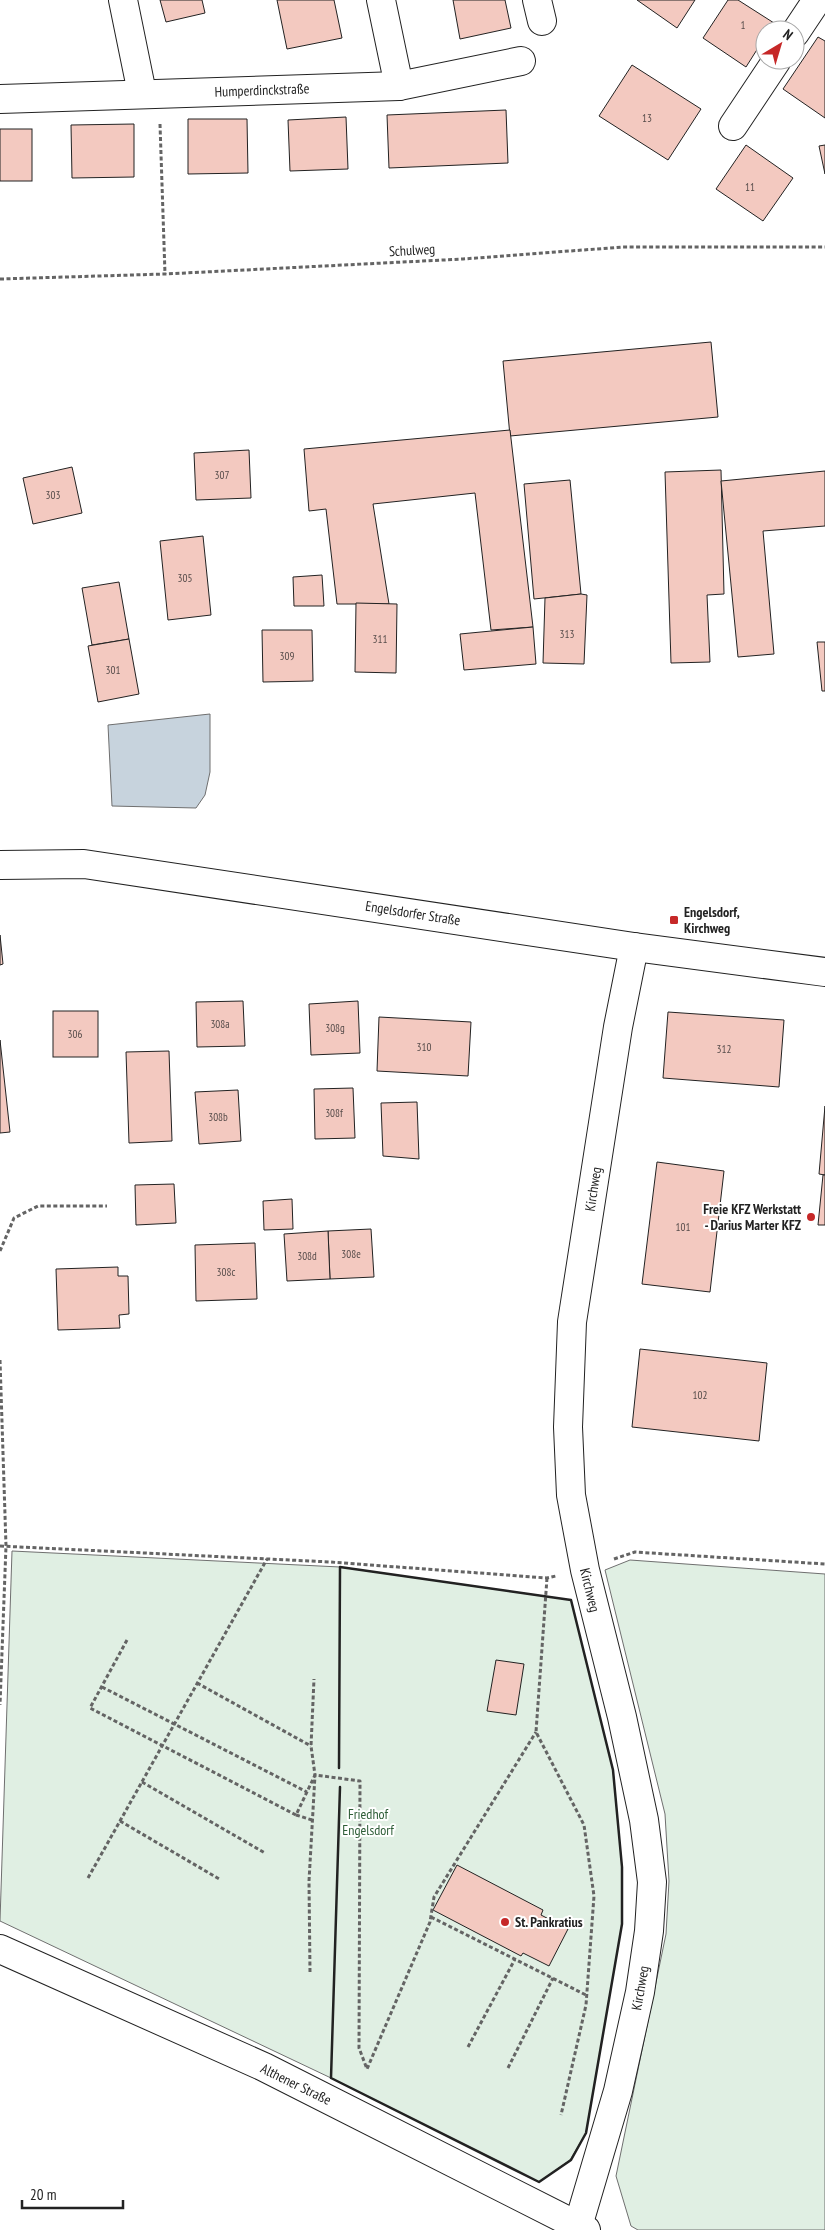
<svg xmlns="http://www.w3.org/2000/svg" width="825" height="2230" font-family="'PT Sans Narrow',sans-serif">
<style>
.green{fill:#e0efe3;stroke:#6f6f6f}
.water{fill:#c7d3dd;stroke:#6f6f6f}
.building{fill:#f3c9c0;stroke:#222}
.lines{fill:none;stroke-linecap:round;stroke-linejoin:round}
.minor-casing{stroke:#222;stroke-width:30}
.major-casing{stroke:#222;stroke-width:30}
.path{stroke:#646464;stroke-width:3;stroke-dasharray:4 2.5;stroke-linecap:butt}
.minor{stroke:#fff;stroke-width:28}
.major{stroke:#fff;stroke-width:28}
.wall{stroke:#222;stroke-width:2.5}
.poi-dot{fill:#c62828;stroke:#fff;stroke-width:2}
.labels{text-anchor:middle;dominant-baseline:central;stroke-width:4;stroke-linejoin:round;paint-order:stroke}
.number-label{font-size:11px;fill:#564c4a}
.street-label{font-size:14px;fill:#222;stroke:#fff}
.poi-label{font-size:14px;font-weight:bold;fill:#222;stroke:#fff;text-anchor:start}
.park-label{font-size:14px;fill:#2f5e38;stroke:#fff}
</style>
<rect width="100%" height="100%" fill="#fff"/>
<g class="green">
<polygon points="12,1551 340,1567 571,1600 613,1770 622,1867 622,1924 586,2133 570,2160 539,2182 331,2078 0,1921"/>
<polygon points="630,1560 825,1574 825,2230 638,2230 631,2226 616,2176 666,1934 669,1881 665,1814 605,1570"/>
</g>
<polygon class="water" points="210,714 210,772 205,795 196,808 112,806 108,725"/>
<g class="building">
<polygon points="160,0 202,0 205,13 166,22"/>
<polygon points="277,0 334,0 342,38 287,49"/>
<polygon points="453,0 505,0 511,28 460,39"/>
<polygon points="637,0 695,0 677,28"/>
<polygon points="728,0 738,0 774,23 770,30 765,30 765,37 746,67 703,38"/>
<polygon points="818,37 825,41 825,118 783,89"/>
<polygon points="632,65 701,109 668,160 599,116"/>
<polygon points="506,110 508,163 389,168 387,115"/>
<polygon points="346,117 348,169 290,171 288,120"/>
<polygon points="188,119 247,119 248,173 188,174"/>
<polygon points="134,124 134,177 72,178 71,125"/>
<rect x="0" y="129" width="32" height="52"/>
<polygon points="746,145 793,178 763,221 716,189"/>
<polygon points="825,145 825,174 819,146"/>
<polygon points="711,342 718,417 510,436 503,361"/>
<polygon points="510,430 533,627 491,630 475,493 373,504 389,604 337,604 326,509 309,511 304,449"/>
<polygon points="249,450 251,498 196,500 194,453"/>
<polygon points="72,467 82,513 33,524 23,478"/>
<polygon points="721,470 724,594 707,595 710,662 671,663 665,472"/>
<polygon points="825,471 825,526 763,531 774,654 738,657 721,481"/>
<polygon points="570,480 581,594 534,599 524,484"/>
<polygon points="203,536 211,615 168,620 160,541"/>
<polygon points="322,575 324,606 294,606 293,577"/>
<polygon points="119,582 129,639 92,645 82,588"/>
<polygon points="581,594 587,595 584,664 543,663 545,598"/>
<polygon points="356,603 397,604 396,673 355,672"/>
<polygon points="533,627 536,664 464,670 460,634"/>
<polygon points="262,630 312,630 313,681 263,682"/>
<polygon points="129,639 139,694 98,702 88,646"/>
<polygon points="817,642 825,642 825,691 822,691"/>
<polygon points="0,935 3,964 0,965"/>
<polygon points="243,1001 245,1046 197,1047 196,1002"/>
<polygon points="358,1001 360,1053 311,1055 309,1004"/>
<rect x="53" y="1011" width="45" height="46"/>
<polygon points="668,1012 784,1020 779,1087 663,1078"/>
<polygon points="379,1017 471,1022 468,1076 377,1071"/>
<polygon points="0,1040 10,1132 0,1133"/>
<polygon points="169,1051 172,1141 129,1143 126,1052"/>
<polygon points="353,1088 355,1138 315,1139 314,1089"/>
<polygon points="238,1090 241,1141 199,1144 195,1092"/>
<polygon points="417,1102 419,1159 383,1156 381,1103"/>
<polygon points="825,1106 825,1175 819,1174"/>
<polygon points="657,1162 724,1171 710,1292 642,1284"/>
<polygon points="823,1175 825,1175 825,1225 818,1225"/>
<polygon points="174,1184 176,1223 136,1225 135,1185"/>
<polygon points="292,1199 293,1229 264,1230 263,1201"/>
<polygon points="371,1229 374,1277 330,1279 328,1231"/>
<polygon points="328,1231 330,1279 287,1281 284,1234"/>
<polygon points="255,1243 257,1299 196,1301 195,1245"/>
<polygon points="118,1267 118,1276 128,1276 129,1314 119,1315 120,1328 58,1330 56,1269"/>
<polygon points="640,1349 767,1363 759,1441 632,1427"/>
<polygon points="496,1660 524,1664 516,1715 487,1711"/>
<polygon points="457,1865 543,1910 541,1915 568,1929 549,1966 523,1953 521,1956 433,1910"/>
</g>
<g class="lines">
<g class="minor-casing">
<g id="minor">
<polyline points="123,0 142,93"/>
<polyline points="381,0 399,86"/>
<polyline points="537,0 542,21"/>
<polyline points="795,33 817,0"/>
<polyline points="0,99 399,86 521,61"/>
<polyline points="733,126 777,60"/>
<polyline points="0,865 84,864 634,947 825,972"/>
<polyline points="578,2230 578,2226 618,2091 640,1992 649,1931 652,1882 644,1820 622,1717 585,1570 571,1495 568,1427 572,1322 618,1027 634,947"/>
</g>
</g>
<g class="major-casing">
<polyline id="major" points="0,1949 264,2067 586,2230"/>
</g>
<g class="path">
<polyline points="160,124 165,274"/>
<polyline points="0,279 165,274 463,259 623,247 825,247"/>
<polyline points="0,1251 14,1218 38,1206 107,1206"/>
<polyline points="0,1360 6,1546 0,1705"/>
<polyline points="0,1546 330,1562 547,1578 556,1576"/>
<polyline points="614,1559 635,1552 825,1564"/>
<polyline points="547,1578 536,1732 584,1825 594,1896 586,2005 561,2115"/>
<polyline points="127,1640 90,1708 296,1815 315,1775 360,1781 359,2048 367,2069 430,1922 434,1897 536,1732"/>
<polyline points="197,1683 311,1746"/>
<polyline points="102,1687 307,1792"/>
<polyline points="142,1782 265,1853"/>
<polyline points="296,1815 312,1820"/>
<polyline points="120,1821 221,1880"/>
<polyline points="88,1878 267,1559"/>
<polyline points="431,1917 586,1995"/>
<polyline points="310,1972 309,1881 315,1775 311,1746 314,1679"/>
<polyline points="468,2047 515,1959"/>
<polyline points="508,2068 553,1978"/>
</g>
<use href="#minor" class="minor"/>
<use href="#major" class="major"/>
<polyline class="wall" points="339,1768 340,1567 571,1600 613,1770 622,1867 622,1924 586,2133 571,2160 539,2182 331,2078 340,1787"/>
</g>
<g class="poi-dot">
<rect x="669" y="915" width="10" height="10" rx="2.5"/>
<circle cx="811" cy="1217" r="5"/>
<circle cx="505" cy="1922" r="5"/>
</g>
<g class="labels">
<g class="number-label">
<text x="743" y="25">1</text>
<text x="647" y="118">13</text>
<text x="750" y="187">11</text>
<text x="222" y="475">307</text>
<text x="53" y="495">303</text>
<text x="185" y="578">305</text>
<text x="567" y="634">313</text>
<text x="380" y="639">311</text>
<text x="287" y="656">309</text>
<text x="113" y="670">301</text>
<text x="220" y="1024">308a</text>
<text x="335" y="1028">308g</text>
<text x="75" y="1034">306</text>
<text x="424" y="1047">310</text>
<text x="724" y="1049">312</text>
<text x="334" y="1113">308f</text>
<text x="218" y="1117">308b</text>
<text x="683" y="1227">101</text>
<text x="351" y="1254">308e</text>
<text x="307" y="1256">308d</text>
<text x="226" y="1272">308c</text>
<text x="700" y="1395">102</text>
</g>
<g class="street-label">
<text transform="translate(262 90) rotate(-2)">Humperdinckstraße</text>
<text transform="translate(412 250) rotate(-3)">Schulweg</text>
<text transform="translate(413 913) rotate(9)">Engelsdorfer Straße</text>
<text transform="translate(593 1189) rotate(-81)">Kirchweg</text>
<text transform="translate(590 1590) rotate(76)">Kirchweg</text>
<text transform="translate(640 1988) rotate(-80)">Kirchweg</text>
<text transform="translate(296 2084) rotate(26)">Althener Straße</text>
</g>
<g class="poi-label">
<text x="684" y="912">Engelsdorf,<tspan x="684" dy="16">Kirchweg</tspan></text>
<text x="801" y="1209" text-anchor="end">Freie KFZ Werkstatt<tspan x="801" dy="16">- Darius Marter KFZ</tspan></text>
<text x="515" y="1922">St. Pankratius</text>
</g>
<g class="park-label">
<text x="368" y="1814">Friedhof<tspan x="368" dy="16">Engelsdorf</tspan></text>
</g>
</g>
<g transform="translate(780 45) rotate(38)"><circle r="24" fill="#ffffff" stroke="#a7a7a7"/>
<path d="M0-4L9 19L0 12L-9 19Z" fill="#c62828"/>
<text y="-8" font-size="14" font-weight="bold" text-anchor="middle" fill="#222222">N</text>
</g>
<path d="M22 2200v8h101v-8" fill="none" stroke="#222222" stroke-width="2.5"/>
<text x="30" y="2200" font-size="15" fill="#222222" stroke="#ffffff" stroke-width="4" paint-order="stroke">20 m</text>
</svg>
